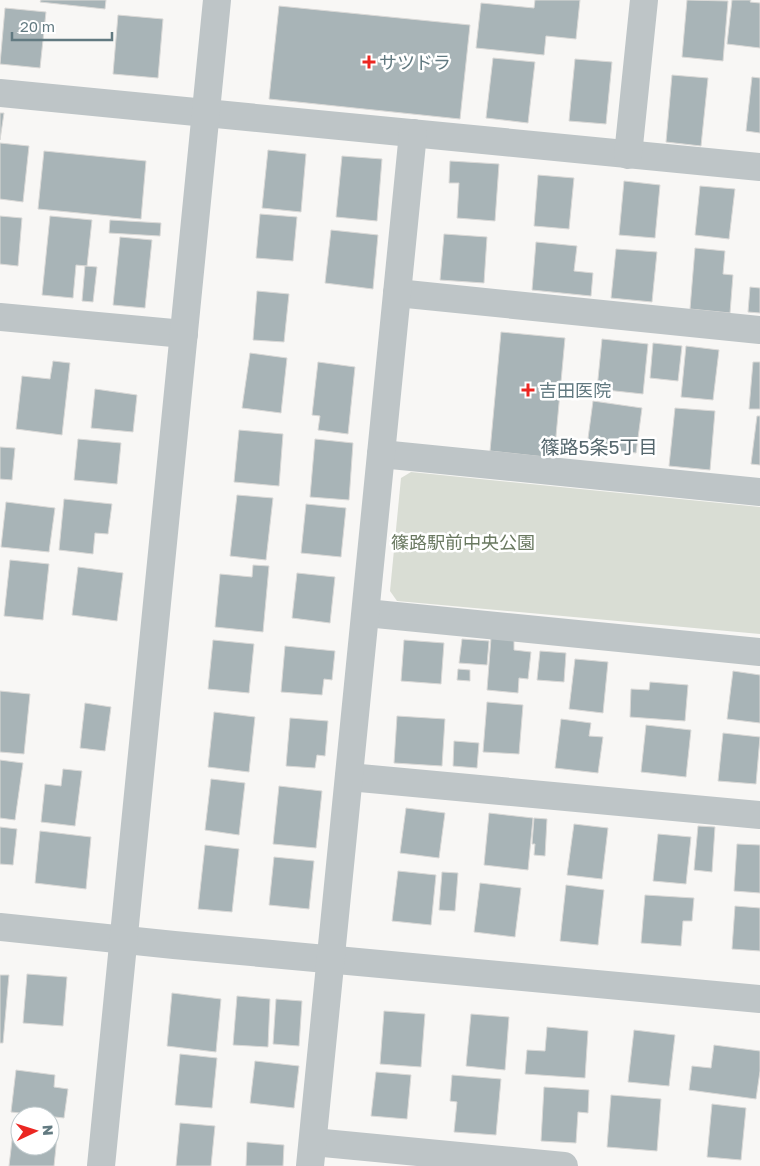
<svg xmlns="http://www.w3.org/2000/svg" width="760" height="1166" font-family="'Golos Text','Noto Sans JP',sans-serif">
<style>
.green{fill:#d9ddd4}
.building{fill:#a8b4b7;stroke:#dad9d7}
.lines{fill:none;stroke-linecap:round;stroke-linejoin:round}
.minor{stroke:#bec5c7;stroke-width:28}
.poi-dot{fill:#eb2722;stroke:#fff;stroke-width:2}
.labels{text-anchor:middle;dominant-baseline:central;stroke-width:5;stroke-linejoin:round;paint-order:stroke}
.poi-label{font-size:18px;fill:#627a81;stroke:#fff;text-anchor:start}
.park-label{font-size:18px;fill:#6a7961;stroke:#fff}
.neighbourhood-label{font-size:19px;fill:#54666c;stroke:#fff}
</style>
<rect width="100%" height="100%" fill="#f8f7f5"/>
<polygon class="green" points="411,472 760,507 760,634 397,601 390,591 401,478"/>
<g class="building">
<polygon points="41,0 106,0 105,9 40,2"/>
<polygon points="535,0 580,0 576,39 546,36 544,55 476,48 481,3 534,8"/>
<polygon points="687,0 728,1 723,61 682,57"/>
<polygon points="732,0 751,0 750,2 760,3 760,48 727,44"/>
<polygon points="279,6 470,25 460,119 269,99"/>
<polygon points="5,8 46,12 40,68 0,64"/>
<polygon points="118,15 163,19 158,78 113,74"/>
<polygon points="493,58 535,62 528,123 486,118"/>
<polygon points="575,59 612,62 606,124 569,121"/>
<polygon points="672,75 708,78 701,146 666,142"/>
<polygon points="752,77 760,78 760,133 746,131"/>
<polygon points="0,113 4,113 0,140"/>
<polygon points="0,143 29,146 23,202 0,199"/>
<polygon points="268,150 306,154 301,212 262,208"/>
<polygon points="44,151 146,161 141,219 38,209"/>
<polygon points="342,156 382,159 377,221 336,217"/>
<polygon points="450,161 499,164 495,221 457,218 459,183 449,183"/>
<polygon points="538,175 574,178 569,229 534,226"/>
<polygon points="624,181 660,185 655,238 619,235"/>
<polygon points="700,186 735,189 729,239 695,235"/>
<polygon points="260,214 297,217 293,261 256,258"/>
<polygon points="0,216 22,218 18,266 0,264"/>
<polygon points="50,216 92,220 87,266 76,265 73,298 42,295"/>
<polygon points="110,220 161,223 160,236 109,233"/>
<polygon points="331,230 378,235 373,289 325,283"/>
<polygon points="444,234 487,237 484,283 440,280"/>
<polygon points="120,237 152,240 145,308 113,305"/>
<polygon points="536,242 577,246 574,271 593,273 591,296 532,290"/>
<polygon points="695,248 725,251 723,274 733,275 730,313 690,309"/>
<polygon points="616,249 657,252 652,302 611,298"/>
<polygon points="85,266 97,267 93,302 82,301"/>
<polygon points="750,287 760,288 760,313 748,312"/>
<polygon points="257,291 289,294 284,342 253,340"/>
<polygon points="501,332 565,338 554,458 490,451"/>
<polygon points="602,339 648,344 643,394 597,389"/>
<polygon points="653,343 682,346 678,381 650,378"/>
<polygon points="686,346 719,350 713,400 681,397"/>
<polygon points="250,353 287,358 281,413 242,408"/>
<polygon points="53,361 70,363 62,435 16,429 22,376 50,379"/>
<polygon points="318,362 355,367 348,434 318,430 320,416 312,415"/>
<polygon points="753,362 760,362 760,409 749,409"/>
<polygon points="95,389 137,395 133,432 91,428"/>
<polygon points="593,401 642,408 636,453 587,446"/>
<polygon points="675,408 715,411 710,470 669,466"/>
<polygon points="757,416 760,416 760,465 751,464"/>
<polygon points="239,430 283,434 279,486 234,482"/>
<polygon points="78,439 121,443 117,484 74,480"/>
<polygon points="315,439 353,443 349,500 310,497"/>
<polygon points="0,447 15,448 12,480 0,479"/>
<polygon points="237,495 273,498 266,560 230,556"/>
<polygon points="64,499 112,504 108,534 95,533 93,554 59,550"/>
<polygon points="6,502 55,508 49,552 1,547"/>
<polygon points="306,504 346,508 341,557 301,553"/>
<polygon points="10,560 49,564 43,620 4,616"/>
<polygon points="253,565 269,566 263,632 215,627 220,574 252,577"/>
<polygon points="78,567 123,573 117,621 72,615"/>
<polygon points="297,573 335,577 330,623 292,618"/>
<polygon points="491,638 514,639 514,650 531,652 528,679 519,678 518,693 487,690"/>
<polygon points="462,639 489,641 487,665 459,663"/>
<polygon points="213,640 254,644 249,693 208,689"/>
<polygon points="404,640 444,643 441,684 401,681"/>
<polygon points="285,646 335,651 332,680 324,679 322,695 281,692"/>
<polygon points="540,651 566,653 564,682 537,680"/>
<polygon points="575,659 608,662 603,713 569,709"/>
<polygon points="458,669 470,670 470,681 457,680"/>
<polygon points="733,671 760,675 760,723 727,719"/>
<polygon points="650,682 688,685 685,721 630,717 631,689 649,690"/>
<polygon points="0,691 30,694 24,754 0,752"/>
<polygon points="487,702 523,705 519,754 483,752"/>
<polygon points="85,703 111,707 105,751 80,748"/>
<polygon points="214,712 255,717 249,772 208,767"/>
<polygon points="397,716 445,719 442,766 394,763"/>
<polygon points="290,718 328,721 325,756 317,755 315,768 286,766"/>
<polygon points="561,719 591,723 589,736 603,737 598,773 555,768"/>
<polygon points="646,725 691,730 686,777 641,772"/>
<polygon points="723,733 760,737 756,784 718,781"/>
<polygon points="454,741 479,743 477,768 453,766"/>
<polygon points="0,760 23,763 15,820 0,818"/>
<polygon points="63,769 82,771 75,826 41,822 45,784 61,786"/>
<polygon points="211,779 245,783 239,835 205,830"/>
<polygon points="279,786 322,791 316,848 273,844"/>
<polygon points="406,808 445,813 439,858 400,853"/>
<polygon points="489,813 533,818 528,870 484,865"/>
<polygon points="534,818 547,819 545,856 534,855 535,844 532,844"/>
<polygon points="574,824 608,828 602,879 567,875"/>
<polygon points="698,826 715,827 712,872 694,870"/>
<polygon points="0,827 17,829 13,865 0,864"/>
<polygon points="40,831 91,837 86,889 35,883"/>
<polygon points="658,834 691,837 686,884 653,881"/>
<polygon points="737,844 760,845 760,893 734,891"/>
<polygon points="205,845 239,849 232,912 198,909"/>
<polygon points="274,857 314,861 309,909 269,905"/>
<polygon points="398,871 436,875 431,925 392,921"/>
<polygon points="442,872 458,873 455,911 439,910"/>
<polygon points="480,883 521,888 515,937 474,932"/>
<polygon points="566,885 604,890 598,945 560,941"/>
<polygon points="645,895 694,898 692,921 683,921 681,946 641,943"/>
<polygon points="735,906 760,908 760,951 732,949"/>
<polygon points="27,974 67,977 63,1026 23,1023"/>
<polygon points="0,975 9,975 3,1043 0,1043"/>
<polygon points="172,993 221,999 216,1052 167,1046"/>
<polygon points="237,996 270,999 268,1047 233,1045"/>
<polygon points="276,999 302,1001 299,1046 273,1044"/>
<polygon points="384,1011 425,1014 421,1067 380,1064"/>
<polygon points="471,1014 509,1017 505,1070 466,1066"/>
<polygon points="547,1027 588,1031 585,1078 525,1074 527,1050 545,1051"/>
<polygon points="634,1030 675,1035 669,1086 628,1082"/>
<polygon points="714,1045 760,1051 760,1071 756,1099 689,1090 692,1066 711,1068"/>
<polygon points="180,1054 217,1058 212,1108 175,1105"/>
<polygon points="255,1061 299,1066 294,1108 250,1103"/>
<polygon points="16,1070 55,1075 54,1087 68,1089 64,1118 11,1112"/>
<polygon points="376,1072 411,1075 407,1119 371,1116"/>
<polygon points="452,1075 501,1079 496,1135 454,1132 457,1102 450,1101"/>
<polygon points="544,1087 589,1090 588,1113 578,1112 576,1143 541,1141"/>
<polygon points="611,1095 661,1099 657,1151 607,1147"/>
<polygon points="712,1104 746,1108 741,1160 707,1157"/>
<polygon points="180,1123 215,1126 211,1166 176,1166"/>
<polygon points="13,1132 20,1132 20,1146 50,1146 50,1136 57,1137 54,1166 9,1166"/>
<polygon points="247,1142 284,1145 283,1166 246,1166"/>
</g>
<g class="lines">
<g class="minor">
<polyline points="0,93 760,167"/>
<polyline points="628,155 644,0"/>
<polyline points="397,293 760,330"/>
<polyline points="0,317 184,334"/>
<polyline points="381,454 760,492"/>
<polyline points="366,613 760,652"/>
<polyline points="349,777 760,815"/>
<polyline points="0,927 174,945 760,999"/>
<polyline points="313,1142 564,1166"/>
<polyline points="101,1166 217,0"/>
<polyline points="310,1166 413,133"/>
</g>
</g>
<g class="poi-dot">
<path d="M366.5 54.5h5v5h5v5h-5v5h-5v-5h-5v-5h5z"/>
<path d="M525.5 382.5h5v5h5v5h-5v5h-5v-5h-5v-5h5z"/>
</g>
<g class="labels">
<g class="poi-label">
<text x="379" y="62">サツドラ</text>
<text x="539" y="390">吉田医院</text>
</g>
<g class="park-label">
<text x="463" y="542">篠路駅前中央公園</text>
</g>
<g class="neighbourhood-label">
<text x="599" y="446">篠路5条5丁目</text>
</g>
</g>
<g transform="translate(35 1131) rotate(86)"><circle r="24" fill="#ffffff" stroke="#c0cacd"/>
<path d="M0-4L9 19L0 12L-9 19Z" fill="#eb2722"/>
<text y="-8" font-size="14" font-weight="bold" text-anchor="middle" fill="#627a81">N</text>
</g>
<path d="M12 32v8h100v-8" fill="none" stroke="#627a81" stroke-width="2.5"/>
<text x="20" y="32" font-size="15" fill="#627a81" stroke="#ffffff" stroke-width="4" paint-order="stroke">20 m</text>
</svg>
